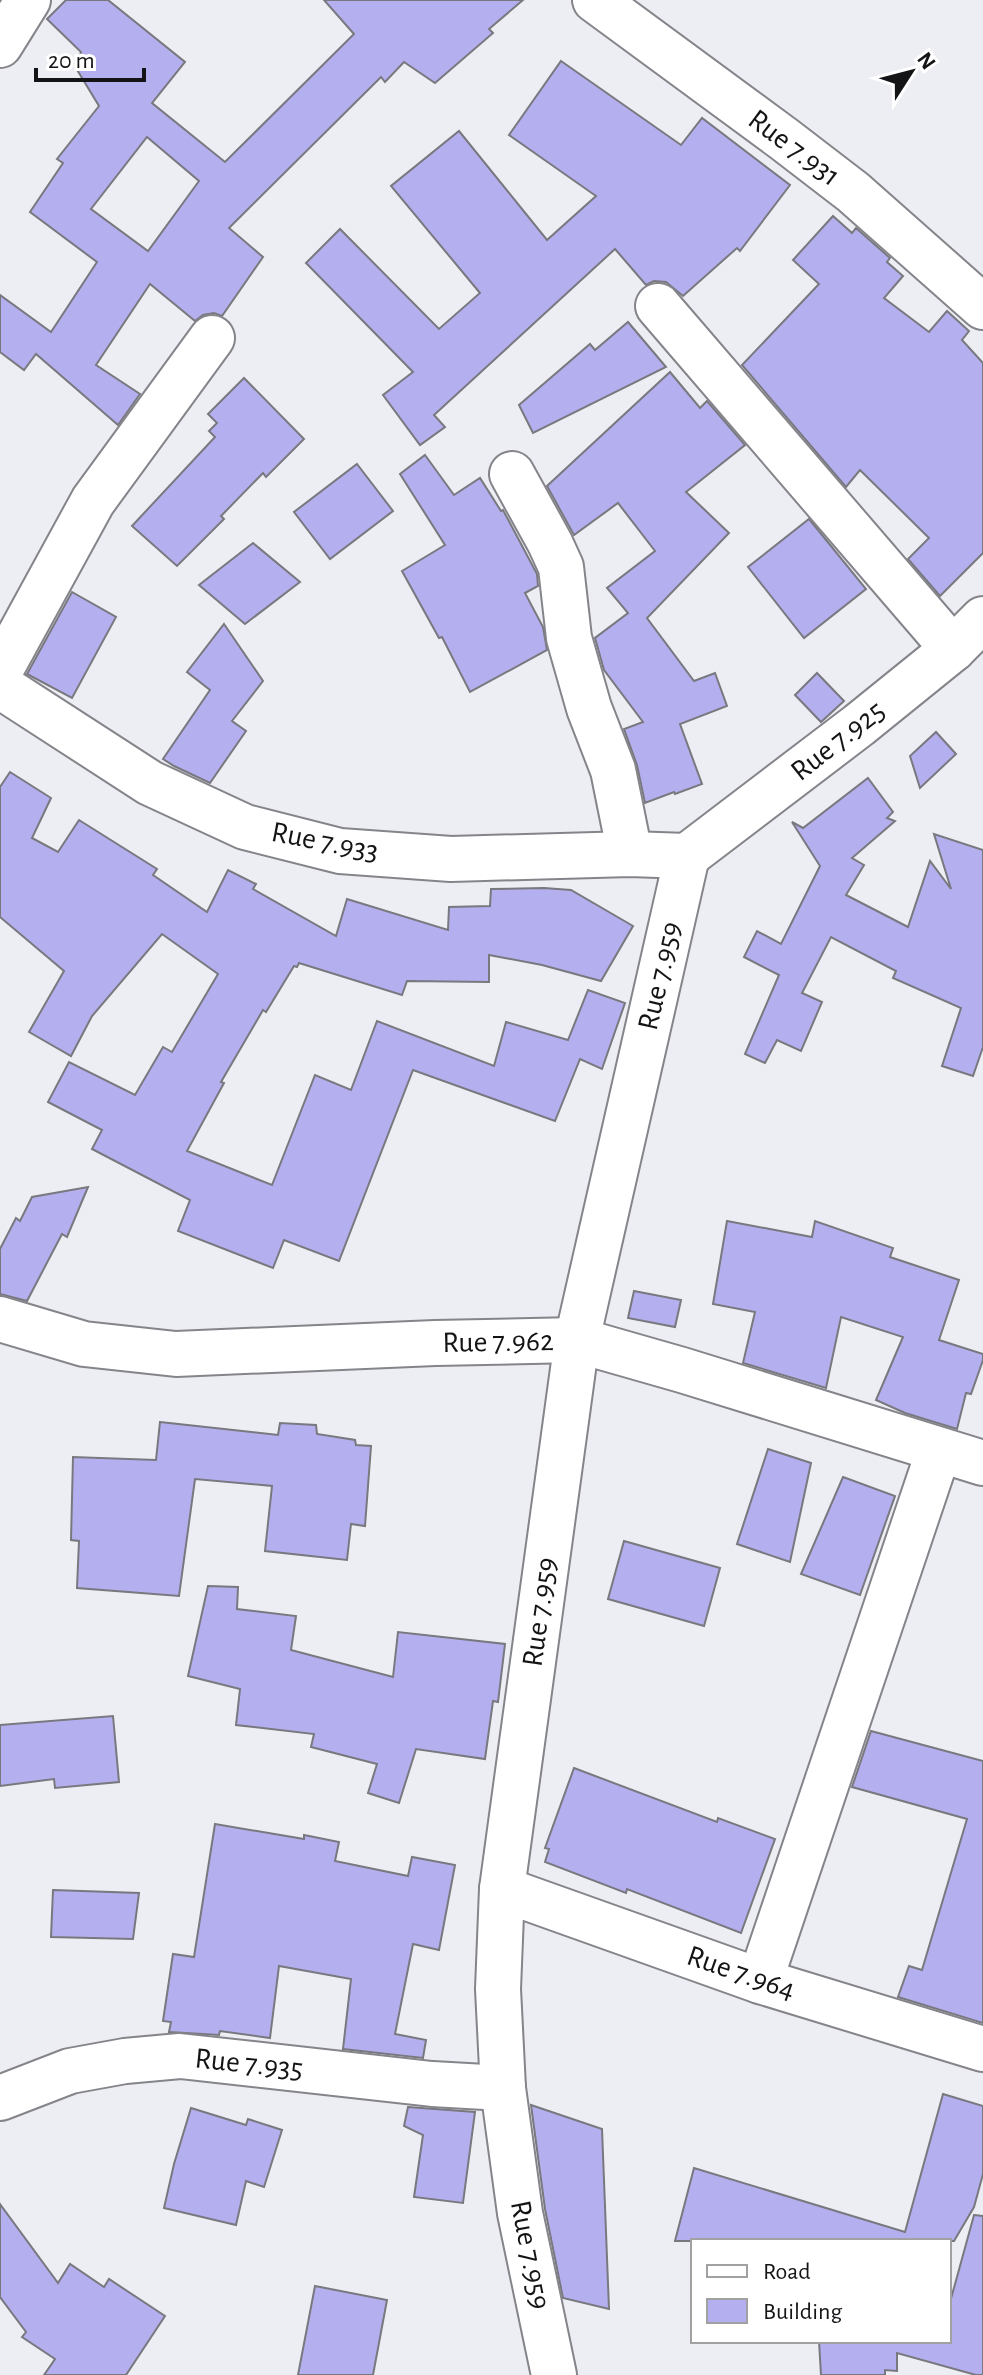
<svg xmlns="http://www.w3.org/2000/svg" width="983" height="2375" font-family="'Alegreya Sans',sans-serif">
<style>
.building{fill:#b4b0f0;stroke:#78787e;stroke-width:2;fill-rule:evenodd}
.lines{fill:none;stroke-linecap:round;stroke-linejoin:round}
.minor-casing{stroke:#84848a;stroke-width:48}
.minor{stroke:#fff;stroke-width:44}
.labels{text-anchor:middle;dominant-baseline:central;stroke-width:6;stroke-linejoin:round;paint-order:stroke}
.street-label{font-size:30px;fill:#141316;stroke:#fff}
</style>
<rect width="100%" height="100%" fill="#ededf4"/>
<g class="building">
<path d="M66,0H108L185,62L152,103L225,162L354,34L324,0H523L489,29L493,33L435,83L404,62L385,82L381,77L229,228L263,257L222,316L214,313L203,315L195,321L150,284L96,365L140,394L118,425L36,354L24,370L0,352V295L51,332L97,262L30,212L63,163L57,159L99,106L76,68L81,52L47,19ZM147,137L199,181L148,251L91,209Z"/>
<polygon points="561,61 681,145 702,118 790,185 740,251 737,248 683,296 666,282 654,281 646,285 615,249 434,415 445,427 420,445 383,395 413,372 306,263 340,229 439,329 480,293 391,186 459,131 547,240 596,196 509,135"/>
<polygon points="833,216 852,233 856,228 890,258 887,262 903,276 884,298 929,332 947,311 969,331 962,340 983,363 983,553 940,596 908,559 929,538 860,470 846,487 742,365 819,284 793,260"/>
<polygon points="628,322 666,367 533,433 519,405 590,344 595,350"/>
<polygon points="670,372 700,408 707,401 745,445 686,492 729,533 647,618 694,681 715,673 727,706 680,724 702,784 675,794 674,792 645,803 637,765 624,729 643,722 604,670 595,638 628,613 607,588 655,551 618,503 574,535 547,486"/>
<polygon points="244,378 304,439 266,477 263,473 221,516 224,519 177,566 132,526 215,437 209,431 217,423 208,414"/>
<polygon points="425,455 454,495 480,478 501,511 503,510 537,574 538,586 525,593 543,627 547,650 470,692 442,637 439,638 402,571 445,545 400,474"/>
<polygon points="357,464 393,511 330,559 294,512"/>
<polygon points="809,519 866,589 804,638 748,567"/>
<polygon points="253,543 300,582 245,624 199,585"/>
<polygon points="72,592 116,617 72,698 27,674"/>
<polygon points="224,624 263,681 232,721 246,731 210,783 174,766 163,759 210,690 187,672"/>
<polygon points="817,673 844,701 821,722 795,695"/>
<polygon points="936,732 956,754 920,788 910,756"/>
<polygon points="10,772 51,798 32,838 58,852 79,820 157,869 153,875 207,912 228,870 256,884 253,889 336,936 347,899 448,930 449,907 490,906 491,889 544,888 571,890 633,926 601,981 542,965 489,955 489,982 407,981 402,995 299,963 297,967 294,966 266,1012 263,1010 221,1082 224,1083 187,1151 272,1185 315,1075 351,1090 377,1021 494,1066 506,1022 568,1040 588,990 625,1003 602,1069 580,1059 555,1121 413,1070 339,1261 284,1240 273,1268 178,1231 190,1200 92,1149 102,1130 48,1102 69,1062 135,1095 163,1047 172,1052 218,974 162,934 92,1016 71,1056 29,1032 64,971 0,917 0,787"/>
<polygon points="868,778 893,812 887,818 895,821 852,858 864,865 846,895 908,927 930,861 951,889 934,834 983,850 983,1047 973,1076 942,1066 961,1008 893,978 896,971 831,937 802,993 822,1002 801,1051 777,1040 765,1063 745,1054 779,975 744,957 757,931 781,944 820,866 792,822 803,828"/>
<polygon points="88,1187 67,1237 62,1234 27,1301 0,1294 0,1249 16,1218 20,1221 32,1197"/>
<polygon points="727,1221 812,1237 815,1221 893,1248 890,1257 959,1280 939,1340 983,1354 983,1360 971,1394 966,1393 957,1429 905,1413 876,1400 903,1337 841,1317 826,1388 743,1363 755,1312 713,1304"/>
<polygon points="634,1291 681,1300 675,1327 628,1318"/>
<polygon points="160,1422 278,1435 280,1423 316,1425 317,1434 355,1440 356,1445 371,1446 365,1526 351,1524 347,1560 265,1551 272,1486 195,1479 179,1596 77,1588 79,1541 71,1540 73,1457 156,1460"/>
<polygon points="768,1449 811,1463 790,1562 737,1544"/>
<polygon points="843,1477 895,1496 860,1595 801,1574"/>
<polygon points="624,1541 720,1568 704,1626 608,1599"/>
<polygon points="208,1586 238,1587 237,1609 296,1616 291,1650 393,1677 398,1632 505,1644 498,1702 493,1701 485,1759 416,1749 399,1803 368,1793 377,1764 311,1747 314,1734 236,1725 240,1689 188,1676"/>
<polygon points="113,1716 119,1782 55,1788 54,1779 0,1786 0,1725"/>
<polygon points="871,1731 983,1761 983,2023 898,1997 909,1966 922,1970 967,1819 852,1787"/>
<polygon points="574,1768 717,1822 718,1818 775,1839 741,1933 627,1889 626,1893 545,1862 549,1849 545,1848"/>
<polygon points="215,1824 304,1839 304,1835 339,1842 335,1861 408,1876 412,1857 455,1865 439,1950 413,1944 395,2034 426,2040 423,2058 343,2049 351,1979 279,1966 270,2038 220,2031 219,2035 169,2032 171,2022 163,2021 173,1954 194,1957"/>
<polygon points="53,1890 139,1893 133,1939 51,1937"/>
<polygon points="943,2094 983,2106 983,2174 974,2207 954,2241 675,2241 694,2168 905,2232"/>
<polygon points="531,2105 602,2129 609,2309 563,2298 545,2209"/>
<polygon points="408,2107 475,2112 463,2203 414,2197 423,2135 404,2126"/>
<polygon points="191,2108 246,2125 248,2119 282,2130 264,2187 246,2181 236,2225 164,2208 174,2164"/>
<polygon points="0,2204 58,2283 70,2264 104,2287 109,2279 165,2316 126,2375 44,2375 55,2359 22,2337 26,2332 0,2297"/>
<polygon points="974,2215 983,2216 983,2375 976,2375 897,2353 897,2371 885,2370 885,2375 821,2375 819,2341 949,2341 949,2306"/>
<polygon points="315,2286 387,2300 373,2375 298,2375"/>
</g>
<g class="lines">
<g class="minor-casing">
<g id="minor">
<polyline points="595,0 784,139 853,192 983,307"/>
<polyline points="0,45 28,0"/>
<polyline points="658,306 953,649"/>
<polyline points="512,474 550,543 561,567 569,638 589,708 613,770 630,854"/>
<polyline points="0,671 93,501 212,338"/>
<polyline points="0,686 150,783 245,827 340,851 451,859 630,854 687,856"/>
<polyline points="687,856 859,725 953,649 983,619"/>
<polyline points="0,1319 84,1344 176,1354 435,1343 577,1340 682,1370 983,1463"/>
<polyline points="502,1889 760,1981 983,2049"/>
<polyline points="760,1981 939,1450"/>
<polyline points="0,2098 70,2071 125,2061 180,2056 432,2084 503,2088"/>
<polyline points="554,2375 520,2213 503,2088 498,1989 502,1889 577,1340 687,856"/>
</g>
</g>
<use href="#minor" class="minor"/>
</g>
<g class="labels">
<g class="street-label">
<text transform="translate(794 148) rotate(37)">Rue 7.931</text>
<text transform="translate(838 741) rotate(-38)">Rue 7.925</text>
<text transform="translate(325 842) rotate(11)">Rue 7.933</text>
<text transform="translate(660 976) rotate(-77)">Rue 7.959</text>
<text transform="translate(498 1342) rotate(-1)">Rue 7.962</text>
<text transform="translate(540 1612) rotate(-82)">Rue 7.959</text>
<text transform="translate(741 1973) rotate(19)">Rue 7.964</text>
<text transform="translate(249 2064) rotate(6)">Rue 7.935</text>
<text transform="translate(530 2255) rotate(79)">Rue 7.959</text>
</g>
</g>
<rect x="691" y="2239" width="260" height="104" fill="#ffffff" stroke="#a1a1a2" stroke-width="2"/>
<rect x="707" y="2265" width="40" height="12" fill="#ffffff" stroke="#a1a1a2" stroke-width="2"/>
<text x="763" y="2279" font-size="24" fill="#141316">Road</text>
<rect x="707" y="2299" width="40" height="24" fill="#b4b0f0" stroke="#a1a1a2" stroke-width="2"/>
<text x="763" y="2319" font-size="24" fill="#141316">Building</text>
<g transform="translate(911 72) rotate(54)" stroke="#ffffff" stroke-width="6" paint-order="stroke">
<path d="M0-6L14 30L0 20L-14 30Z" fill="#141316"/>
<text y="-12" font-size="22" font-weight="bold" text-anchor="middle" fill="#141316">N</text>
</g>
<path d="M36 68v12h108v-12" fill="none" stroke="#141316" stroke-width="4"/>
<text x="48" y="68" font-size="24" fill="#141316" stroke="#ffffff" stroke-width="6" paint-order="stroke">20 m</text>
</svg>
